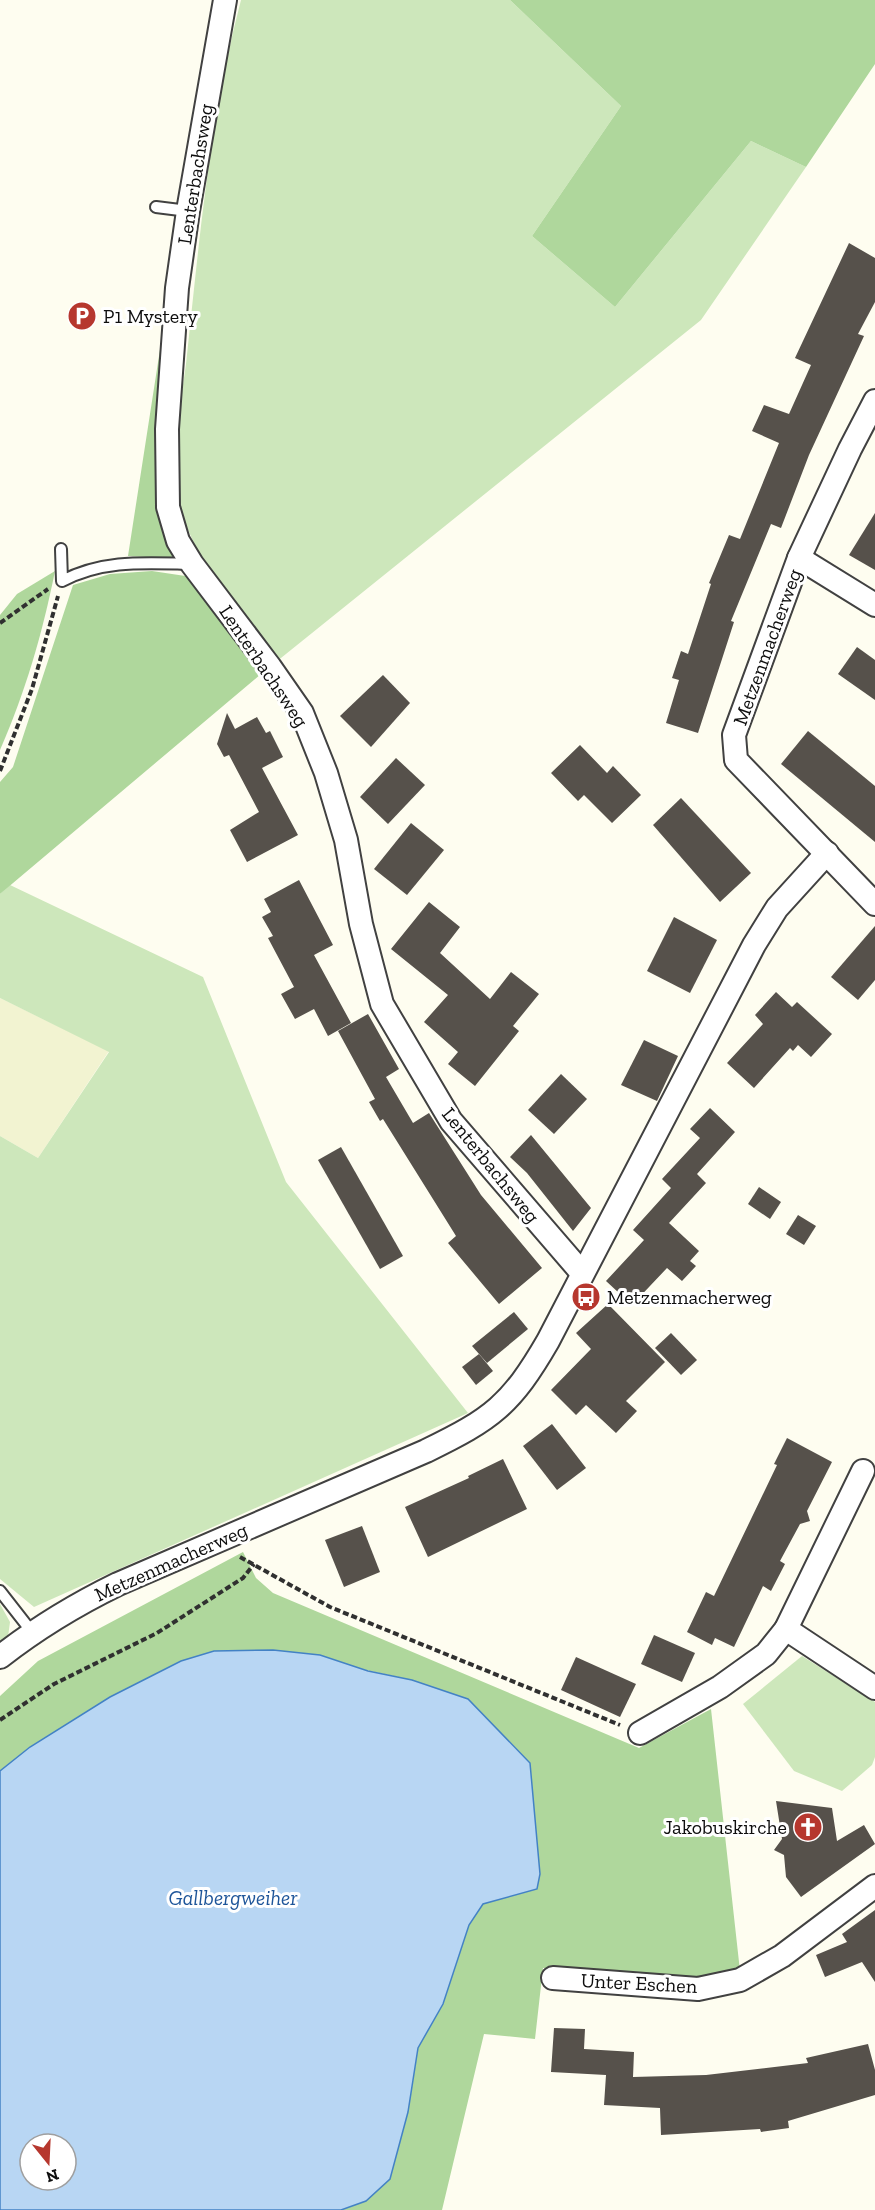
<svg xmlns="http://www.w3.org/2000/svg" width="875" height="2210" font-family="'Zilla Slab',serif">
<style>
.farmland{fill:#f2f3d1}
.green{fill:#cde7bb}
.forest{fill:#afd79c}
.water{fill:#b8d6f3;stroke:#4382c5;stroke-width:1.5;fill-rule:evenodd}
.building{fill:#56514b}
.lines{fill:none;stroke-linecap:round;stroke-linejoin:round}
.service-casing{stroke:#414141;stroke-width:14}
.minor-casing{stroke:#414141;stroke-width:26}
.path{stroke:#303030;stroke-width:4;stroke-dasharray:6 3;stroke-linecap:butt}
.service{stroke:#fff;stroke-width:10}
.minor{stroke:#fff;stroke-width:22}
.labels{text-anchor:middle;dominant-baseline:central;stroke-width:6;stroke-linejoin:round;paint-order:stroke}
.street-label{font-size:20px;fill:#0e0e0e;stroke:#fff}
.poi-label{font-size:20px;fill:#0e0e0e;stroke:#fff;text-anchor:start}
.water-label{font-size:21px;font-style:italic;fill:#1e5599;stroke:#fff}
</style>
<rect width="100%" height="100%" fill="#fefdf0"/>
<polygon class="farmland" points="0,998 109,1051 38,1158 0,1136"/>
<g class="green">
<path d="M241,0H510L621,106L532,236L615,307L751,141L806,167L701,320L276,662C238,611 191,559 177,495C168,458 181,403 186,364C199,244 210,116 241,0Z"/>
<polygon points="10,885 203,977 286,1182 468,1413 34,1607 0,1579 0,1136 38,1158 109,1052 0,998 0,894"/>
<polygon points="0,1604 10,1622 8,1637 0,1644"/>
<polygon points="802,1656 875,1702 875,1757 872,1765 842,1791 794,1771 743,1704"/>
</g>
<g class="forest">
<polygon points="510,0 875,0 875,64 806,167 751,141 615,307 532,236 621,106"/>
<polygon points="161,343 155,426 164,519 177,559 128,556"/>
<path d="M55,571C42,635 26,690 0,750V615L17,594Z"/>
<polygon points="152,571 192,577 261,674 0,894 0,782 13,767 73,585 110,574"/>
<polygon points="243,1552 256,1578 273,1593 639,1748 711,1709 740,1971 696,1978 543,1968 535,2039 484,2034 442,2210 341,2210 366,2201 390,2179 408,2112 418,2048 443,2004 469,1925 482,1904 537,1889 530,1763 468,1699 412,1680 273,1650 214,1651 181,1661 30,1747 0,1771 0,1696 38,1661"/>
</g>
<path class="water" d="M273,1650L320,1655L368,1671L412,1680L468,1699L530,1763L540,1874L537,1889L483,1904L469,1925L443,2004L418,2048L408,2112L390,2179L366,2201L341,2210H0V1771L30,1747L110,1697L181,1661L214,1651ZM30,2144H66V2180H30Z"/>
<g class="building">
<polygon points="849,243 875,258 875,302 858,334 864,336 809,455 781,528 771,524 731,621 734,622 698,733 666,723 679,680 672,678 681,651 688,654 711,584 709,583 729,535 740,539 779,443 752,431 764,405 789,414 811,365 795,358"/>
<polygon points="875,513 875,570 849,555"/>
<polygon points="857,647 875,660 875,700 838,674"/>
<polygon points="383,675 410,703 371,747 340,716"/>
<polygon points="227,713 235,729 257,717 266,733 270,731 283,757 262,768 298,835 247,862 230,830 259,812 229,755 224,757 217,744"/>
<polygon points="808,731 875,786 875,842 781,764"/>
<polygon points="580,745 607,773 613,766 641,795 612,823 584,795 578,801 551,773"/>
<polygon points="396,758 425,785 388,824 360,797"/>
<polygon points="681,798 751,873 720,902 653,825"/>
<polygon points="411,823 444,850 407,895 374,869"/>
<polygon points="299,880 333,945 314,955 351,1023 328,1036 314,1009 295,1019 281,994 294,987 268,938 273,936 262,917 271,912 264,899"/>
<polygon points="429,902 460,927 440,953 490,999 511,972 539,994 513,1026 519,1031 475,1086 448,1064 458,1052 424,1022 448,995 391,949"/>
<polygon points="674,917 717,940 690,993 647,971"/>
<polygon points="875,926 875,980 858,1000 831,977"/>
<polygon points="776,992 792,1007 797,1002 832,1034 811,1057 798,1045 793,1051 790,1048 754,1088 727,1063 763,1024 755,1015"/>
<polygon points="368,1014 399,1069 386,1077 413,1123 429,1113 481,1195 542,1268 499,1304 448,1243 456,1236 383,1119 380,1121 369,1102 375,1099 338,1031"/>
<polygon points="644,1040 678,1056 657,1101 621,1085"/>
<polygon points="561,1074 587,1099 554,1134 528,1110"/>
<polygon points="710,1108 735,1132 697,1174 706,1183 669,1223 699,1251 690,1261 696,1266 682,1281 667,1268 632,1305 606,1281 644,1240 633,1230 671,1188 662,1179 700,1138 690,1129"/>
<polygon points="531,1135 591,1208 573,1231 527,1173 510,1157"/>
<polygon points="341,1147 403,1256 380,1269 318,1160"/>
<polygon points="759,1187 781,1202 770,1219 748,1204"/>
<polygon points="798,1215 816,1226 804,1245 786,1234"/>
<polygon points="608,1304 665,1362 626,1401 637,1411 616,1433 586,1405 576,1415 551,1390 591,1349 576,1333"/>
<polygon points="514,1312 528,1329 487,1363 472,1346"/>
<polygon points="671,1333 697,1360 681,1375 655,1348"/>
<polygon points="479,1354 493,1371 476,1385 462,1367"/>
<polygon points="552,1424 586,1468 557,1490 523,1446"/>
<polygon points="787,1438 832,1462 807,1511 810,1521 800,1524 780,1561 785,1564 771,1591 763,1586 734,1647 715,1638 712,1645 687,1632 706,1592 714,1596 777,1465 774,1464"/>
<polygon points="503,1459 527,1509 428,1557 405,1507 469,1478 468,1476"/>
<polygon points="362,1526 380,1572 344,1587 325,1540"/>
<polygon points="654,1635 695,1653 682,1682 641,1664"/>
<polygon points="576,1657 636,1684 620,1717 561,1690"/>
<polygon points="776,1801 832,1808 837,1841 864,1825 875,1844 801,1897 786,1877 784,1855 774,1850 782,1839"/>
<polygon points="875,1910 875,1982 862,1962 825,1977 816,1955 847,1942 842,1934"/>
<polygon points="554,2028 585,2029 584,2049 634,2052 633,2077 706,2075 808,2063 806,2058 868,2044 875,2070 875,2095 788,2121 789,2128 761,2132 760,2129 661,2135 660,2108 604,2105 606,2075 551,2072"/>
</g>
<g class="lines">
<g class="service-casing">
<g id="service">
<polyline points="156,207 188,211"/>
<path d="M61,549L62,581C104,559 146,563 192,564"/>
<polyline points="0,1591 32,1632"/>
</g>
</g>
<g class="minor-casing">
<g id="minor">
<polyline points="225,0 188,211 177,288 167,429 168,507 178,541 192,564 270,667 302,713 326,773 346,840 361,924 382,1004 451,1121 582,1273"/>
<polyline points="875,401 850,449 799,558 734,735 736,760 875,904"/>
<polyline points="799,558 875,605"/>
<polyline points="786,1629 863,1471"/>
<path d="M0,1657C37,1628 75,1605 118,1584L426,1451C492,1419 511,1405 548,1341L754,945L777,908L827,853"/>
<polyline points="640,1733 720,1687 766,1654 786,1629 875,1688"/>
<polyline points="553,1978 698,1989 740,1980 782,1956 875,1886"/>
</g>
</g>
<g class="path">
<polyline points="0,623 48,589"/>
<polyline points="0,771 32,689 58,596"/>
<polyline points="240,1557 330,1607 620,1725"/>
<polyline points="0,1720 54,1684 157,1633 243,1578 254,1564"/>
</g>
<use href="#service" class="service"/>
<use href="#minor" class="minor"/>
</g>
<defs>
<g id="parking-disc" transform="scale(1.5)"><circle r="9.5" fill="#b6372e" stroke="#fff"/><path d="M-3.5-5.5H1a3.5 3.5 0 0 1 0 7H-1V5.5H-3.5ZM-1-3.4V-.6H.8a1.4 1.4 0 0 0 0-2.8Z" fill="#fff"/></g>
<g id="bus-disc" transform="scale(1.5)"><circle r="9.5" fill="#b6372e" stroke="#fff"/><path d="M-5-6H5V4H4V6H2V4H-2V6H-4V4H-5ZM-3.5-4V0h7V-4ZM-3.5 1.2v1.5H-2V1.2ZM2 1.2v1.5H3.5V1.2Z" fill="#fff"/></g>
<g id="church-disc" transform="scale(1.5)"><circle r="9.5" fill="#b6372e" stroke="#fff"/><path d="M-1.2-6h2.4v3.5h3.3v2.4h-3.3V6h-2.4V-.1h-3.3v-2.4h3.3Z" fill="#fff"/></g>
</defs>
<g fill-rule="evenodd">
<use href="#parking-disc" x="82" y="316"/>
<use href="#bus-disc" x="586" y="1297"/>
<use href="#church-disc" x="808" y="1827"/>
</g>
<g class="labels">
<g class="street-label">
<text transform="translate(195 174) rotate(-81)">Lenterbachsweg</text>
<text transform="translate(767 647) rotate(-70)">Metzenmacherweg</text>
<text transform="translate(264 666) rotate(56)">Lenterbachsweg</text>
<text transform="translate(491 1165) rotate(51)">Lenterbachsweg</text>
<text transform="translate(171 1562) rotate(-24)">Metzenmacherweg</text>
<text transform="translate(639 1983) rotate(3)">Unter Eschen</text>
</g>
<g class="poi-label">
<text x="103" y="316">P1 Mystery</text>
<text x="607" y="1297">Metzenmacherweg</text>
<text x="787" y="1827" text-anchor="end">Jakobuskirche</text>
</g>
<g class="water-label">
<text x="233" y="1897">Gallbergweiher</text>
</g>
</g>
<g transform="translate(48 2162) rotate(162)"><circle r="28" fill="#ffffff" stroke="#9f9f9f" stroke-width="1.5"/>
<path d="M0-4.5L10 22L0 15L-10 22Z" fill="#b6372e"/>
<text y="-9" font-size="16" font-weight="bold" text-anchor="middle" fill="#0e0e0e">N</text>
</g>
</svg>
